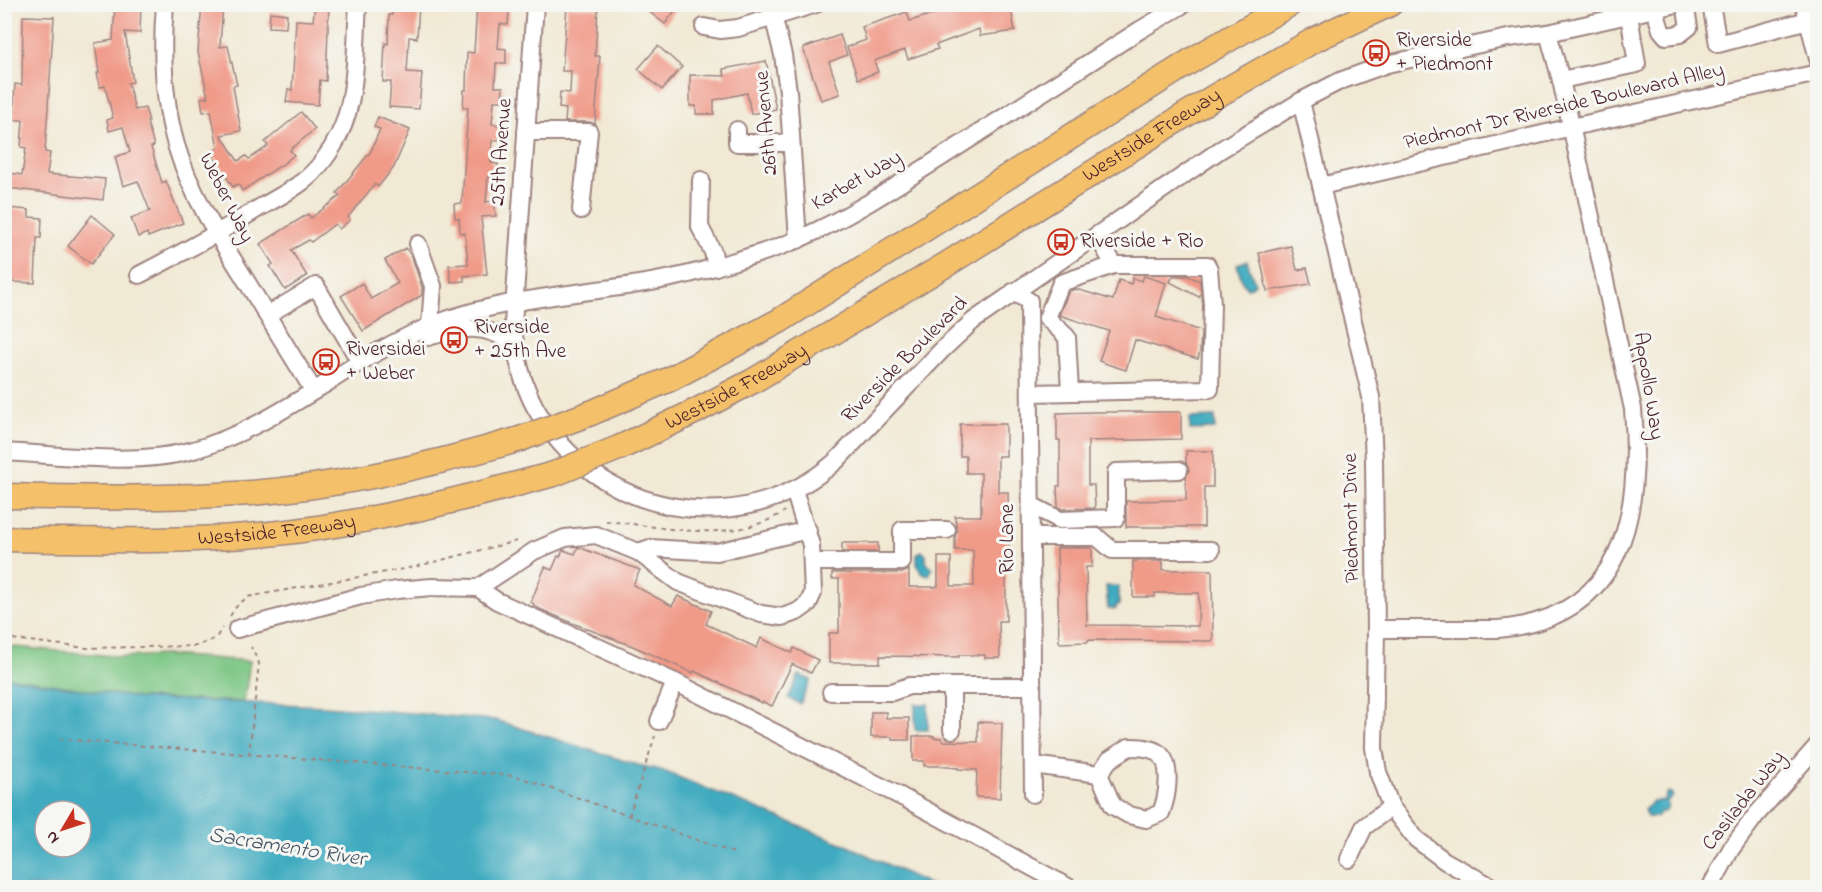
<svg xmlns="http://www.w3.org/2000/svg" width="1822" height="892" font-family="'Indie Flower',sans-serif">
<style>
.green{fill:#7cc684;stroke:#637258;stroke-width:1.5}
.water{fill:#41abc0;stroke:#466576;stroke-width:1.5;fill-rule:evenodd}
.building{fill:#f09a88}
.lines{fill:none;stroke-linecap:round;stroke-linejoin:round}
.minor-casing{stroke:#9e8480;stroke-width:20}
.highway-casing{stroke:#9e8480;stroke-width:27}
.path{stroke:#9e8480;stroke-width:2;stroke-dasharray:4.5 4.5;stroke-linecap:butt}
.minor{stroke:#fff;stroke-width:16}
.highway{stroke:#f4c16a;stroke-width:24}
.highway-bridge-casing{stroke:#9e8480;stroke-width:27;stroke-linecap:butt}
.highway-bridge{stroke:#f4c16a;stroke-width:24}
.labels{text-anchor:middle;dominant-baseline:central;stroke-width:6;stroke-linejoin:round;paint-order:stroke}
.poi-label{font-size:21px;fill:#4a1f2b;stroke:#f6f6f2;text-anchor:start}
.street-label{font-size:21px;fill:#4a1f2b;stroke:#f6f6f2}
.water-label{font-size:22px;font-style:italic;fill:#465767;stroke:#f6f6f2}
</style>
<rect width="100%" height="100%" fill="#f6f6f2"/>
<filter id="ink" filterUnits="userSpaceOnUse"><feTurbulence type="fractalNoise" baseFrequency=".0167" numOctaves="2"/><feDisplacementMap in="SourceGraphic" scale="12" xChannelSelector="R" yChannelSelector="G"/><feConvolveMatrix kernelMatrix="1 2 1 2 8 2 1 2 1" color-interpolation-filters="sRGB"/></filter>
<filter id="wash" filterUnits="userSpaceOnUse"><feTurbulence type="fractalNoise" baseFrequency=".008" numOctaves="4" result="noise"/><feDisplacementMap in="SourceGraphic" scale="24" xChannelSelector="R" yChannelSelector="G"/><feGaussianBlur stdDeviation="1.35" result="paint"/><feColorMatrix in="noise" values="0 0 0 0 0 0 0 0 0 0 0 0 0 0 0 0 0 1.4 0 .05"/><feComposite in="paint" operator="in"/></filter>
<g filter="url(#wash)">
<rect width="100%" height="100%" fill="#f1e9d4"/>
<polygon class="green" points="4,646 123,657 166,655 250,661 244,702 138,698 5,677"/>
<g class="water">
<polygon points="1247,261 1255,283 1252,287 1247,288 1242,282 1237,264"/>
<polygon points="1215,417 1215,429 1190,430 1190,418"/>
<polygon points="922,551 926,554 926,562 933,568 929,575 921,573 917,564 917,554"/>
<polygon points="1106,586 1119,586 1119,605 1116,605 1116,609 1108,609"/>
<polygon points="799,675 811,680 800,704 788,698"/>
<path d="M5,677L138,698L326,706L495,720L638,765L661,770L844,844L935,887H5ZM45,811H81V847H45Z"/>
<rect x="915" y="704" width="13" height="26"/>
<polygon points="1667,792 1671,793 1673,796 1666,802 1669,807 1665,812 1660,812 1657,817 1647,817 1644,810 1653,802 1664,800"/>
</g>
<g id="blocks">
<g class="building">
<polygon points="115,4 141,4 140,33 125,32 133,82 128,83 135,110 145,108 149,121 147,122 154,146 151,147 162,183 166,181 183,223 148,237 147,233 138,237 131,218 150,211 138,181 123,186 115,157 130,152 123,127 109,131 107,120 113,118 105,86 100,87 97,73 99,73 95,43 113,40"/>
<polygon points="202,4 223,4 220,47 228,46 237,85 233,86 241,131 221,135 238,161 246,156 249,159 268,146 265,142 301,112 315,129 290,150 294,155 283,164 242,191 238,184 233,187 211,153 218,148 211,111 203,112 201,98 208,97 198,52"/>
<polygon points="315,4 329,4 326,81 320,80 318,105 286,102 288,89 292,90 296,20 313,21"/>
<polygon points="393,4 419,4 417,38 409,37 407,72 422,73 419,109 389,107 391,82 383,82 385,43 388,44 389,15 392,15"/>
<polygon points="477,4 500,4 499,10 509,10 508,25 500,24 498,48 506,49 506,63 496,63 495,87 503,87 502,101 494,101 492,124 501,125 500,140 492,140 491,163 498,164 497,178 488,177 486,202 494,201 496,216 481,217 487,274 464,276 464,281 451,282 449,265 468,264 465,233 460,233 459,218 455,218 454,204 462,203 468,108 463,108 464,90 466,90 467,52 474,53"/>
<polygon points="639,4 680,4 665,24"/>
<polygon points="952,4 1010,4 1015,31 980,36 979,29 936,45 938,49 908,59 905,50 874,61 878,72 858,79 847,47 866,40 862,27 907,12 910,21 926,16 927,17 953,8"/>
<polygon points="567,6 598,8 595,56 600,56 595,124 589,122 565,122 566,109 559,108 560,92 570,93 571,71 562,71"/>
<polygon points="270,12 287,14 286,28 269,27"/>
<polygon points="23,16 54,17 45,152 50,153 47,174 105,179 103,200 8,188 10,173 22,175 26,148 21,147 23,120 13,120 15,84 22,85"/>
<polygon points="840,35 847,55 829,62 840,94 821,100 803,48"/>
<polygon points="658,46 682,67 662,90 638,69"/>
<polygon points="766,61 776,109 751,114 747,93 714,100 714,114 696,114 696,106 690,106 690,75 725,76 723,69"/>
<polygon points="378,117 410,130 394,167 378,187 375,184 348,217 350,220 339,229 335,224 311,242 309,240 291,250 307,276 285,290 270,266 273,264 260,244 308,214 311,218 340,196 337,193 371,151 380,129 374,127"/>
<polygon points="7,208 29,210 29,217 42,218 41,238 37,238 35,283 9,282 10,255 4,255"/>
<polygon points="92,215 115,234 91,264 68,246"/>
<polygon points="1291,246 1297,270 1307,268 1311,284 1267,291 1259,253"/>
<polygon points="406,248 412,257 422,287 422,295 363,331 341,296 362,283 371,299 398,283 385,260"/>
<polygon points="1144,276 1166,283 1156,317 1201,331 1200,351 1198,359 1135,340 1126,370 1107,364 1099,361 1109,331 1059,315 1069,291 1076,289 1113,300 1119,280 1131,284 1133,278 1142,281"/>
<polygon points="1173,276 1188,276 1200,281 1201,293 1199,297 1170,282"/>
<polygon points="1093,412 1181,412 1181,439 1088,441 1088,485 1094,485 1095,508 1062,509 1058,507 1057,486 1060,486 1060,440 1057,440 1057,413"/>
<polygon points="960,424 1006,424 1006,456 998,456 998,492 1008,492 1009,551 1006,551 1006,621 999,621 1000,658 985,658 985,655 959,655 959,657 880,656 880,663 829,663 829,633 839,633 839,579 832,579 832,573 902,573 909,570 909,587 935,587 938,586 938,557 951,557 951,586 974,586 973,550 955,550 955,537 957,531 955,516 981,516 981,473 966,473 966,456 960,456"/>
<polygon points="1186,451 1213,451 1213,487 1204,487 1204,527 1126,527 1126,501 1186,500 1186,477 1189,470 1186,462"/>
<rect x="842" y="543" width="36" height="9"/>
<polygon points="578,547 640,570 633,585 672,606 678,596 711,611 706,624 757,648 761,638 792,653 794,648 818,660 811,673 792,664 772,706 763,702 762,703 694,671 693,673 635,647 572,623 533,606 534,604 531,602 545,567 552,570 558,556 560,557 563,550 575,554"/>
<polygon points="1057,548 1092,548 1092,567 1086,567 1087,625 1198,626 1199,593 1155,593 1155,597 1133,597 1133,561 1163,561 1163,570 1212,570 1213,641 1088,640 1088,642 1059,643"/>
<polygon points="871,712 886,712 886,718 909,718 909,740 892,740 892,737 871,737"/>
<polygon points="978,722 1002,723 1000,798 976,797 977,770 958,769 958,768 949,767 949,766 924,766 924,761 913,761 913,736 934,736 934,738 942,738 942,741 978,742"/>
</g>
</g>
</g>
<g filter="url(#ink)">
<use href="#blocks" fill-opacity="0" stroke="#9e8480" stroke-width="1.5"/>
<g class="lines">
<g class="minor-casing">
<g id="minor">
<path d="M165,4C161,52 163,99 176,145C190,192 216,233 242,274C266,313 289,352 314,391"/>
<path d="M535,4L513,324C515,352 522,383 535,407C595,517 742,544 836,461L941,351L973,321L1220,150L1301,101L1340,81L1387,64L1508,38L1548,33L1677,4"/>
<polyline points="770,4 783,55 788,91 798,240"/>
<polyline points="1711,4 1718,44 1808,20"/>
<polyline points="1804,4 1818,59"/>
<polyline points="1655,10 1661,30 1666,36 1680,34 1689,27 1685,4"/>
<polyline points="704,27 720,30 738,28 816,4"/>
<polyline points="1561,80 1637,64 1629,15"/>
<polyline points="1301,101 1371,397 1374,461 1376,629 1374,748 1378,772 1391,807 1416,839 1445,861 1494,888"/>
<polyline points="737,130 737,143 791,143"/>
<polyline points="526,132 589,132 581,210"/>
<polyline points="701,180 700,227 713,252 716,267"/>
<polyline points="1321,186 1572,127 1818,73"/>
<polyline points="1097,235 1114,265"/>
<polyline points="418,244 433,286 430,326"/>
<path d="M139,275C180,254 220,232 259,208C274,200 289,192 302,182C317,171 331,152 339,135C358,96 355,47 358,4"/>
<polyline points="1013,292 1029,301 1033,794"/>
<polyline points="267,315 316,286 360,362"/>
<path d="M428,337C463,327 484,323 515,344"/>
<polyline points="1030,393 1210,389 1212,304 1209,269 1207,265 1114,265 1061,283 1047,318 1067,337 1070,392"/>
<path d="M4,452C63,455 133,466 190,451C280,427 352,355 438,323C528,289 627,295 718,266C745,258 775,250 801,238C854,215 902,182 951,151C1014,111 1077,70 1140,30L1184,4"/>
<polyline points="1031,505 1060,520 1116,518 1116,472 1179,470"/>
<polyline points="1031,537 1097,537 1112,550 1211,550"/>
<polyline points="638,552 650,548 717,552 808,530"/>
<polyline points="813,562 902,562 902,530 947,530"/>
<polyline points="478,588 497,601 675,682 902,797 1070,888"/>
<polyline points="237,629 361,596 397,590 432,587 478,588 534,551 565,538 596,535 638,552 678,582 761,614 782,617 797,612 808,604 813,593 811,545 794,490"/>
<path d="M1376,629H1498C1624,618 1642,515 1633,409L1561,80L1548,33"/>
<polyline points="952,686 952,730"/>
<polyline points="831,692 892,692 909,686 1032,686"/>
<polyline points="659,721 675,682"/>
<path d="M1129,747C1139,747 1148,747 1157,752C1174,762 1167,798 1161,813L1146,819L1129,815L1113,806L1099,774L1109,760Z"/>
<polyline points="1033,765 1099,774"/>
<polyline points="1349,859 1364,827 1391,807"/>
<polyline points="1710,888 1731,849 1756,815 1818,745"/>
</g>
</g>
<g class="highway-casing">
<g id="highway">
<polyline points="591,413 670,379 779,321 1194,59 1290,4"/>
<path id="s1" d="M621,447L694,412L753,381L947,264L1214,97L1316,39L1390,4"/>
<path d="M4,496C87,498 169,499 251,493C342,486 433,465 520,439"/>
<path id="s2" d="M4,539C115,541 232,544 341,524C413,512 484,493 554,474"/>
</g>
</g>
<g class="path">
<path d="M606,521C663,526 732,546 785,511"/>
<polyline points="230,616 236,607 247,597 414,567 521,540"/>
<polyline points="4,638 86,648 197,646 216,638 222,628"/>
<polyline points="59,739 516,776 734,853"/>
<polyline points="249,755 259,663 251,647"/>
<polyline points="629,816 655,736"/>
</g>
<use href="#minor" class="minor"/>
<use href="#highway" class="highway"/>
<g class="highway-bridge-casing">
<g id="highway-bridge">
<polyline points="520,439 591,413"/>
<polyline points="554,474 621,447"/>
</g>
</g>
<use href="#highway-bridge" class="highway-bridge"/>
</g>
</g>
<defs>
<g id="bus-ring" transform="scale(1.35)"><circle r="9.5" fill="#f6f6f2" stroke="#c8321e" stroke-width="1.5"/><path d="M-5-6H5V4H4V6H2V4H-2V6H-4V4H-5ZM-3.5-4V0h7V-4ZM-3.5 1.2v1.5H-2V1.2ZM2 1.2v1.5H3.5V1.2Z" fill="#c8321e"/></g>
</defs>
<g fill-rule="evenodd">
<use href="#bus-ring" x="1376" y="53"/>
<use href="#bus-ring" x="1061" y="242"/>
<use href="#bus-ring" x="454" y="340"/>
<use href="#bus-ring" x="326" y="362"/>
</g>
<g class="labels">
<g class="poi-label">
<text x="1396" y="41">Riverside<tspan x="1396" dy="24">+ Piedmont</tspan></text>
<text x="1080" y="242">Riverside + Rio</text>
<text x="474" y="328">Riverside<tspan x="474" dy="24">+ 25th Ave</tspan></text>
<text x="346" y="350">Riversidei<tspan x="346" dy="24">+ Weber</tspan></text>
</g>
<g class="street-label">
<text transform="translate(1564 107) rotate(-13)">Piedmont Dr Riverside Boulevard Alley</text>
<text transform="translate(767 123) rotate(-95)">26th Avenue</text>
<text stroke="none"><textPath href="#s1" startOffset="616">Westside Freeway</textPath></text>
<text transform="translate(502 152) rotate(-86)">25th Avenue</text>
<text transform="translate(857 181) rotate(-30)">Karbet Way</text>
<text transform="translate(226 198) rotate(63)">Weber Way</text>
<text transform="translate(905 360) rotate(-45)">Riverside Boulevard</text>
<text transform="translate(1648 386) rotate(81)">Appollo Way</text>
<text stroke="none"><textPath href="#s1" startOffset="130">Westside Freeway</textPath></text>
<text transform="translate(1352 518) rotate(-91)">Piedmont Drive</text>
<text stroke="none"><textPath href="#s2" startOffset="273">Westside Freeway</textPath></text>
<text transform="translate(1008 539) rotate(-90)">Rio Lane</text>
<text transform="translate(1744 801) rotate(-52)">Casilada Way</text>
</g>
<g class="water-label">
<text transform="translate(287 848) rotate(9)">Sacramento River</text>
</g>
</g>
<rect width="1822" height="892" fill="none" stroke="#f6f6f2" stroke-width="24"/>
<g transform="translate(63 829) rotate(231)"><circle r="28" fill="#f6f6f2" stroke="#b1a0a2" stroke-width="1.5"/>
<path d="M0-4.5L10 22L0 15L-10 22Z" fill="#c8321e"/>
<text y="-9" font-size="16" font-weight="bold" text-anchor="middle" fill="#4a1f2b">N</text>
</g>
</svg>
